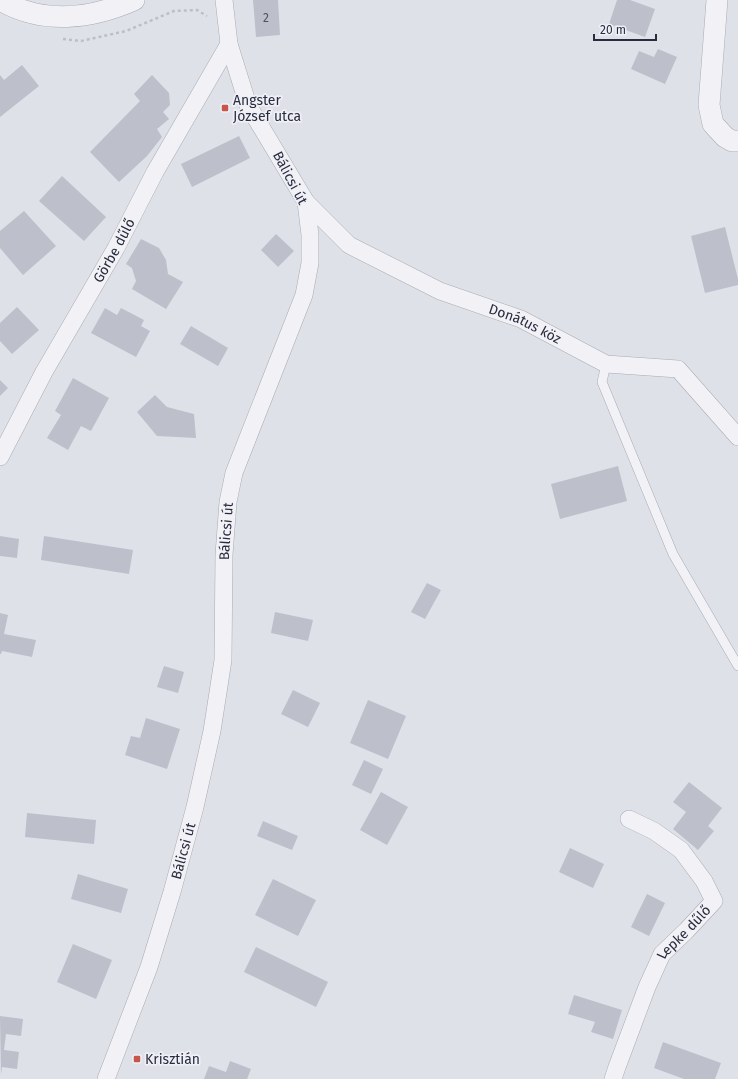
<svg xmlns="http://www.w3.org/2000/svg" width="738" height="1079" font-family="'Fira Sans',sans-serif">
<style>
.building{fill:#bdbfcb}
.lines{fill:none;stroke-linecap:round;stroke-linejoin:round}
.service-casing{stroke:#a8abb5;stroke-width:10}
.minor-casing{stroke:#a8abb5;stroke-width:18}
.tertiary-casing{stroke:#a8abb5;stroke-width:22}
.path{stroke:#bebfc6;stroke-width:2.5;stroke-dasharray:3 3;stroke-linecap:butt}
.service{stroke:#f2f2f6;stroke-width:9}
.minor{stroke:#f2f2f6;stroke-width:17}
.tertiary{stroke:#f2f2f6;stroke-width:21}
.poi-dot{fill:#c85549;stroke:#eff0f6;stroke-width:1.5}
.labels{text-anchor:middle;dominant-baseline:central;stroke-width:3.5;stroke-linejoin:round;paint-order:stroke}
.number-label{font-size:12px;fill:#4e5162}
.poi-label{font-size:14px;fill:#292c3f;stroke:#eff0f6;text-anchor:start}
.street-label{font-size:14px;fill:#292c3f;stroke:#eff0f6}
</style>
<rect width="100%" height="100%" fill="#dfe1e8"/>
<g class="building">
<polygon points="253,0 278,0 280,35 256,37"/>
<polygon points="617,0 630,0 655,9 645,37 609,24"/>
<polygon points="658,49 677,57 665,84 631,69 639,51 654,57"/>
<polygon points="22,65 39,86 0,117 0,75 4,80"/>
<polygon points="152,75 169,93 170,105 163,112 169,119 157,129 162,137 147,156 119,182 90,152 140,101 134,94"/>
<polygon points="239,136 250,158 192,187 181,164"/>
<polygon points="62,176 106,217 84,241 39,201"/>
<polygon points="24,211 56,246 23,275 0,248 0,231"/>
<polygon points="725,227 738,279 738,285 705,293 691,236"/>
<polygon points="276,234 294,251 278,267 261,250"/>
<polygon points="141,239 159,248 166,260 168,274 183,282 166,309 132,289 136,281 132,268 126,264"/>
<polygon points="17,307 39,330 12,354 0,341 0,323"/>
<polygon points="105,308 117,315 121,308 144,320 141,326 150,331 136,357 91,333"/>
<polygon points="191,326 228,348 218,366 180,344"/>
<polygon points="73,378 109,398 91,431 81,426 68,450 47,438 61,415 55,411"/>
<polygon points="0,380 8,388 0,396"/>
<polygon points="155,395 167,407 194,414 196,438 157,436 137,412"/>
<polygon points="618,466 627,501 560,519 551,484"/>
<polygon points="0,536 19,539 17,558 0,556"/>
<polygon points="44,536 133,550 129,574 41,560"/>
<polygon points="427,583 441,590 425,619 411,612"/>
<polygon points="275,612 313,620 308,641 271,633"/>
<polygon points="0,613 8,615 4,634 36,640 32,657 2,651 1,654 0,654"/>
<polygon points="164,666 184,672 178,693 157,687"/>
<polygon points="293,690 320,703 308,727 281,714"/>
<polygon points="368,700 406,716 388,759 350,743"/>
<polygon points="146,718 180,729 167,769 125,755 131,736 140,738"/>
<polygon points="364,760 383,769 371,794 352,785"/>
<polygon points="689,782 722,808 708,826 714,831 698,850 673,829 686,812 673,802"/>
<polygon points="381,792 408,807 387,845 360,830"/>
<polygon points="27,813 96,820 94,844 25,837"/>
<polygon points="263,821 298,836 292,850 257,836"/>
<polygon points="570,848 604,864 593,888 559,872"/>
<polygon points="78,874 128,889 121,913 71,899"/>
<polygon points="273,879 316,900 298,936 255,915"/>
<polygon points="647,894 665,903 649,936 631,927"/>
<polygon points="73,944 112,960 96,999 57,982"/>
<polygon points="256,947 328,982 316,1007 244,972"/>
<polygon points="574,995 622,1010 613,1039 591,1032 595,1022 568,1014"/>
<polygon points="0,1016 23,1019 21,1036 6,1034 4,1050 19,1052 17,1069 2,1067 1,1075"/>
<polygon points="663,1042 721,1063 715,1079 684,1079 654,1068"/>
<polygon points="230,1061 251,1069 247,1079 204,1079 209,1066 226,1072"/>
</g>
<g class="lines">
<g class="service-casing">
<polyline id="service" points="606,364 602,382 673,554 738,666"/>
</g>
<g class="minor-casing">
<g id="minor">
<path id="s1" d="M306,202L349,245L440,291L521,319L606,364L678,369L738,437"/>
<path id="s2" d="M0,457L44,372L116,248L155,172L229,44"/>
<path id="s3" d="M106,1079L149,967L172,892L195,807L212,731L223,660L224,555L228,502L234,473L304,295L310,263V235L306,202L248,105L229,44L224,0"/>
<path id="s4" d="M613,1079L617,1067L647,987L662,954L686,931L714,901L704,881L681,850L654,831L629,819"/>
</g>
</g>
<g class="tertiary-casing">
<g id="tertiary">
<path d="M0,0C43,25 91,19 134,0"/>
<polyline points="717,0 709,105 713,124 725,137 732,141 738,141"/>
</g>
</g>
<polyline class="path" points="63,39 81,41 126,31 174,11 197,10 207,16"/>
<use href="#service" class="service"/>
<use href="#minor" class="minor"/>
<use href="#tertiary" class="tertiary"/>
</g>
<g class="poi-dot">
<rect x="221" y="104" width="8" height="8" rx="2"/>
<rect x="133" y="1055" width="8" height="8" rx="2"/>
</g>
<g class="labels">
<g class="number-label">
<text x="266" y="18">2</text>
</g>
<g class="poi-label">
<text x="233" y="100">Angster<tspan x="233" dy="16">József utca</tspan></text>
<text x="145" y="1059">Krisztián</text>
</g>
<g class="street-label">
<text transform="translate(290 178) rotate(62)">Bálicsi út</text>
<text stroke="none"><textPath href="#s2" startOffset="236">Görbe dűlő</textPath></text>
<text stroke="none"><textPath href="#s1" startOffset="254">Donátus köz</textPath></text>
<text stroke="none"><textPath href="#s3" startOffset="565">Bálicsi út</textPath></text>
<text stroke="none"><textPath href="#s3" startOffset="241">Bálicsi út</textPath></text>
<text stroke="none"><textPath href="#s4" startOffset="165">Lepke dűlő</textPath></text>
</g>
</g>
<path d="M594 34v6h62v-6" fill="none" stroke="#292c3f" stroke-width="2"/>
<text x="600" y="34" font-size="12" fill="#292c3f" stroke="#eff0f6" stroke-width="3" paint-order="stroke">20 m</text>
</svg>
